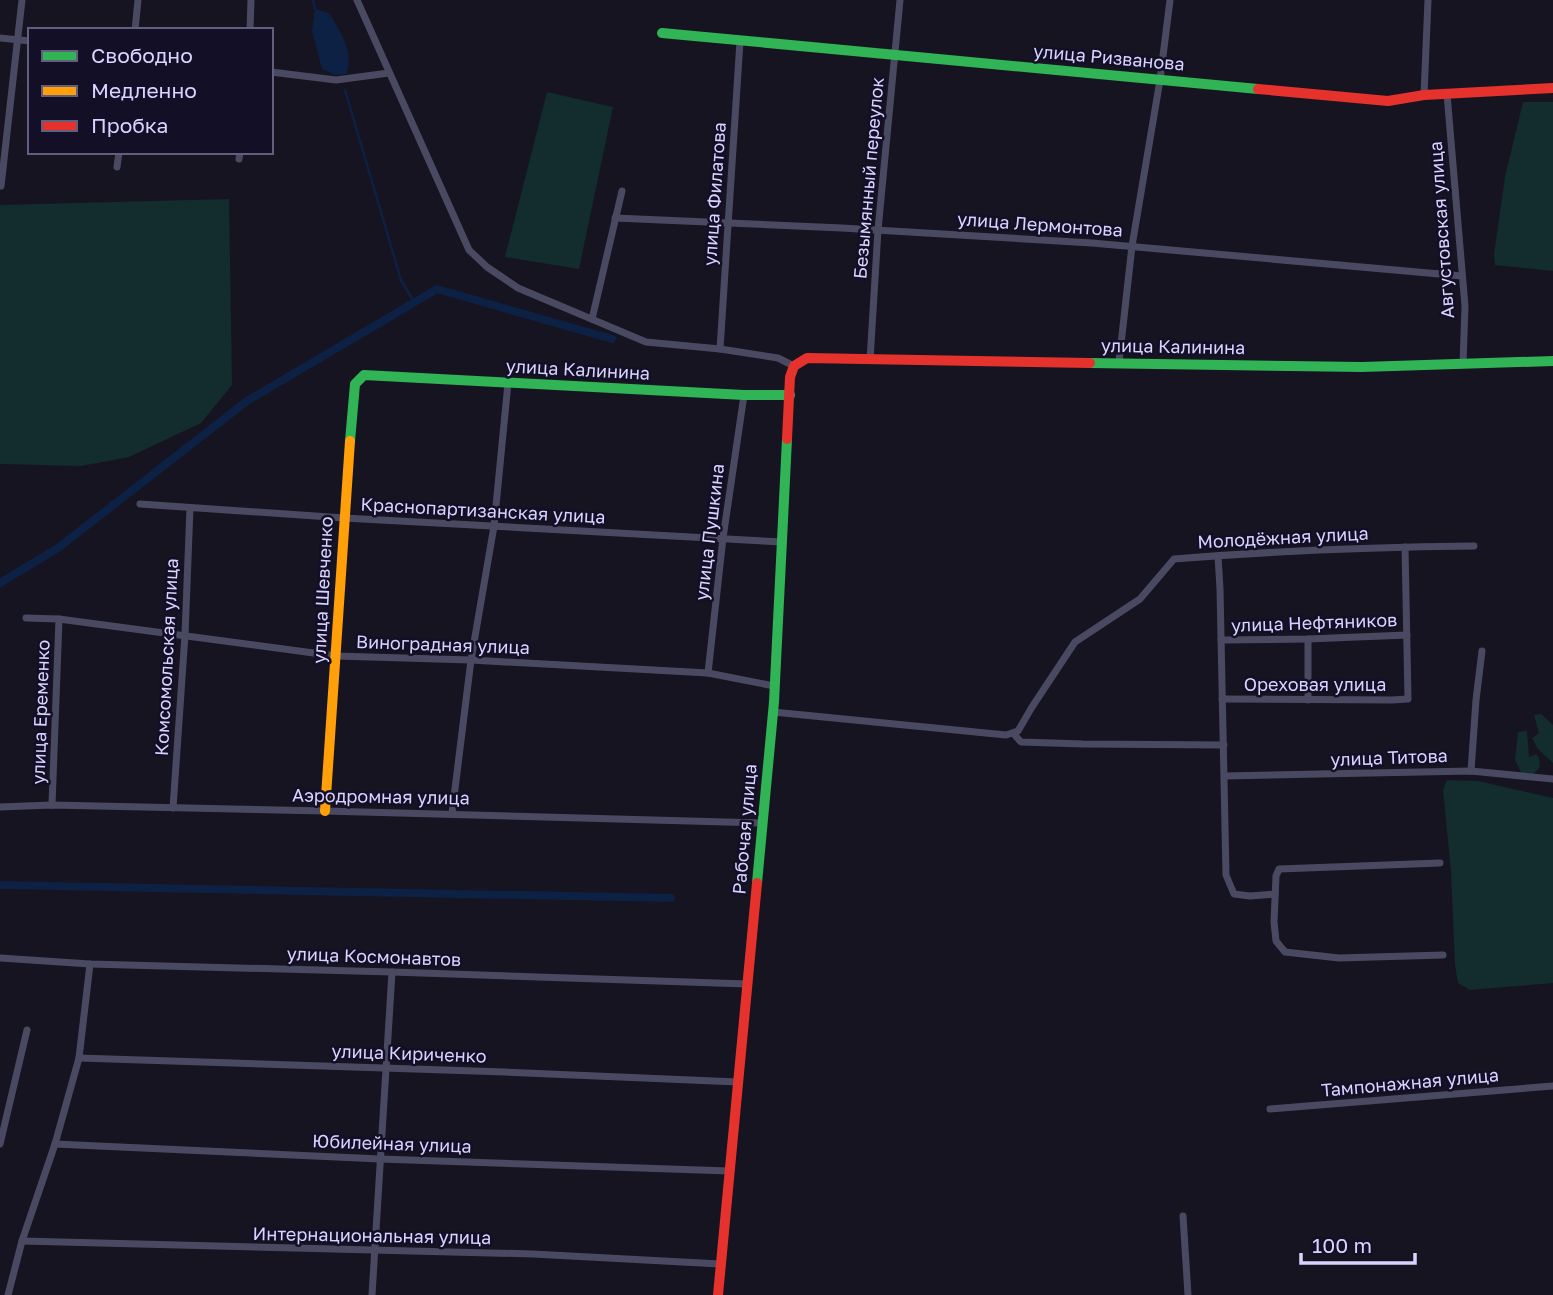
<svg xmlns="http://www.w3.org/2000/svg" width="1553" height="1295" font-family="'Golos Text',sans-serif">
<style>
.green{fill:#132c2d}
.water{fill:#0d2144}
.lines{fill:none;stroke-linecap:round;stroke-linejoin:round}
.stream{stroke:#0d2144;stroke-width:2.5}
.canal{stroke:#0d2144;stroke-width:8}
.street{stroke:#4a4962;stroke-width:7}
.fast{stroke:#30b455;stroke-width:10}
.slow{stroke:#ff9f0a;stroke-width:10}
.jam{stroke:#e5322d;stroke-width:10}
.labels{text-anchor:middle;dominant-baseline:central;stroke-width:5;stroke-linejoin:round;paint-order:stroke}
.street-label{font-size:18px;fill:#d9d4ff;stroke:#130f26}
</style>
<rect width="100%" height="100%" fill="#161421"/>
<g class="green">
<polygon points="547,92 613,107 579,269 505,257"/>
<polygon points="1523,102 1553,102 1553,271 1495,265 1494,254 1505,177"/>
<polygon points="229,199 232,385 201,423 129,457 81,466 0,464 0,205"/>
<polygon points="1541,714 1553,725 1553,763 1538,749 1532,738 1539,733 1534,715"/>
<polygon points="1527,731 1529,757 1536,754 1539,758 1540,767 1529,779 1523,777 1515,760 1518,732"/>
<polygon points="1447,780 1478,781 1553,798 1553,983 1470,990 1458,983 1455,965 1451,871 1443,790"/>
</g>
<path class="water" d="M315,9L329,13C340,31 355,53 346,74L335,75L322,69L312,31Z"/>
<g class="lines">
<g class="stream">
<polyline points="313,0 315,9"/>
<polyline points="345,90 401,280 414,302"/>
</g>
<g class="canal">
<polyline points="0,583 58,548 247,401 437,289 612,339"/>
<polyline points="0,885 671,898"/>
</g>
<g class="street">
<polyline points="357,0 469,250 487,267 518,288 646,342 720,349 778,358 794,366"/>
<polyline points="135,30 138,0"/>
<polyline points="250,30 251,0"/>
<polyline points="0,38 30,41"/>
<polyline points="271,72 336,80 389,73"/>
<polyline points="1447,94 1465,306 1463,364"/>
<polyline points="1424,95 1428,0"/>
<polyline points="239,159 240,152"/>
<polyline points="117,167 119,152"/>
<polyline points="1,186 22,0"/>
<polyline points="615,218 842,228 1092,243 1462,276"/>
<polyline points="592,319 622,191"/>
<polyline points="720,349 740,41"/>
<polyline points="870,360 878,230 900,0"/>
<polyline points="1119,362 1132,246 1160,80 1170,0"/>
<polyline points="140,504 344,518 782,542"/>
<polyline points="1218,556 1220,589 1226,875 1234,894 1250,896 1275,894"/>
<polyline points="26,618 59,619 336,656 471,660 708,673 774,686"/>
<polyline points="1308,639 1308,700"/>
<polyline points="1221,640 1308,639 1407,635"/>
<polyline points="708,673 723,538 744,395"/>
<polyline points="1222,699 1392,700 1408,699 1405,547"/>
<path d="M773,712L1006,735L1018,731L1032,707L1075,642L1140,599L1174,559C1273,551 1374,547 1474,546"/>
<polyline points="1013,733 1021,742 1083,744 1224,745"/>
<polyline points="1471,771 1476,700 1482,651"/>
<polyline points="1225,776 1471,771 1553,779"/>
<polyline points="52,805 59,619"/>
<polyline points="0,807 52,805 325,811 762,823"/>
<polyline points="173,808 185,635 190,508"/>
<polyline points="452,813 471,660 494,526 508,383"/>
<polyline points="1440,863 1279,869 1276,876 1274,922 1276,941 1285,952 1339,958 1443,955"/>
<polyline points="0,958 90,964 392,972 747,984"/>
<polyline points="79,1058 505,1072 738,1082"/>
<polyline points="1270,1109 1553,1086"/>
<polyline points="0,1144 27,1030"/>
<polyline points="55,1144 380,1159 729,1171"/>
<polyline points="1183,1216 1188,1295"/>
<polyline points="22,1241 533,1254 720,1264"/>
<polyline points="8,1295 22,1241 55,1144 79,1058 90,964"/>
<polyline points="372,1295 392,972"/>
</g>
<g class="fast">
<polyline points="662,33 1258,89"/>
<polyline points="1090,363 1362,367 1553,361"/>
<polyline points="350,441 355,384 364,375 744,395 790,395"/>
<polyline points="757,883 774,702 787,439"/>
</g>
<polyline class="slow" points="325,811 350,441"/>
<g class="jam">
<polyline points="1258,89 1388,101 1424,95 1553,88"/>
<polyline points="787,439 790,377 794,366 807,358 1090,363"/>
<polyline points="718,1295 757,883"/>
</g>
</g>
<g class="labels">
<g class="street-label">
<text transform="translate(1109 57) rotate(5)">улица Ризванова</text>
<text transform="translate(868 178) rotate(-85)">Безымянный переулок</text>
<text transform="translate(714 194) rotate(-86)">улица Филатова</text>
<text transform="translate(1040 224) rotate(4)">улица Лермонтова</text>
<text transform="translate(1441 230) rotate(-94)">Августовская улица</text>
<text transform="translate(1173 346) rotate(1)">улица Калинина</text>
<text transform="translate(578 369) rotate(3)">улица Калинина</text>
<text transform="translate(483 510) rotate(3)">Краснопартизанская улица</text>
<text transform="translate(709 532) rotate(-83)">улица Пушкина</text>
<text transform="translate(1283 537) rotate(-3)">Молодёжная улица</text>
<text transform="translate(322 590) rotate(-87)">улица Шевченко</text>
<text transform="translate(1314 622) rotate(-2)">улица Нефтяников</text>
<text transform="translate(443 644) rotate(2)">Виноградная улица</text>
<text transform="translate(166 657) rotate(-87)">Комсомольская улица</text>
<text x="1315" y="684">Ореховая улица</text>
<text transform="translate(40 712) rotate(-88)">улица Еременко</text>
<text transform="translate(1389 757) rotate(-2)">улица Титова</text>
<text transform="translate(381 796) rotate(1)">Аэродромная улица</text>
<text transform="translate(744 829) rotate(-85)">Рабочая улица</text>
<text transform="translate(374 956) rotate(2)">улица Космонавтов</text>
<text transform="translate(409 1053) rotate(2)">улица Кириченко</text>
<text transform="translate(1410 1082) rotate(-5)">Тампонажная улица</text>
<text transform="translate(392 1143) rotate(2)">Юбилейная улица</text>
<text transform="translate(372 1235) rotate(1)">Интернациональная улица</text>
</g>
</g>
<rect x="28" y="28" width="245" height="126" fill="#130f26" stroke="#625e7d" stroke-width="2"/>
<rect x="42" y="51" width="35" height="10" fill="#30b455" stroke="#625e7d" stroke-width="2"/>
<text x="91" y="63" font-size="21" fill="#d9d4ff">Свободно</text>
<rect x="42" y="86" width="35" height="10" fill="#ff9f0a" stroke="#625e7d" stroke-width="2"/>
<text x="91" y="98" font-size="21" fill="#d9d4ff">Медленно</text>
<rect x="42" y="121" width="35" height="10" fill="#e5322d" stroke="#625e7d" stroke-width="2"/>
<text x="91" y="133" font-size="21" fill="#d9d4ff">Пробка</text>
<path d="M1301 1253v10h114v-10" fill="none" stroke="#d9d4ff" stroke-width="3.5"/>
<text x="1312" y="1253" font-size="21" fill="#d9d4ff" stroke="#130f26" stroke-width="5" paint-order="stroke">100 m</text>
</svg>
